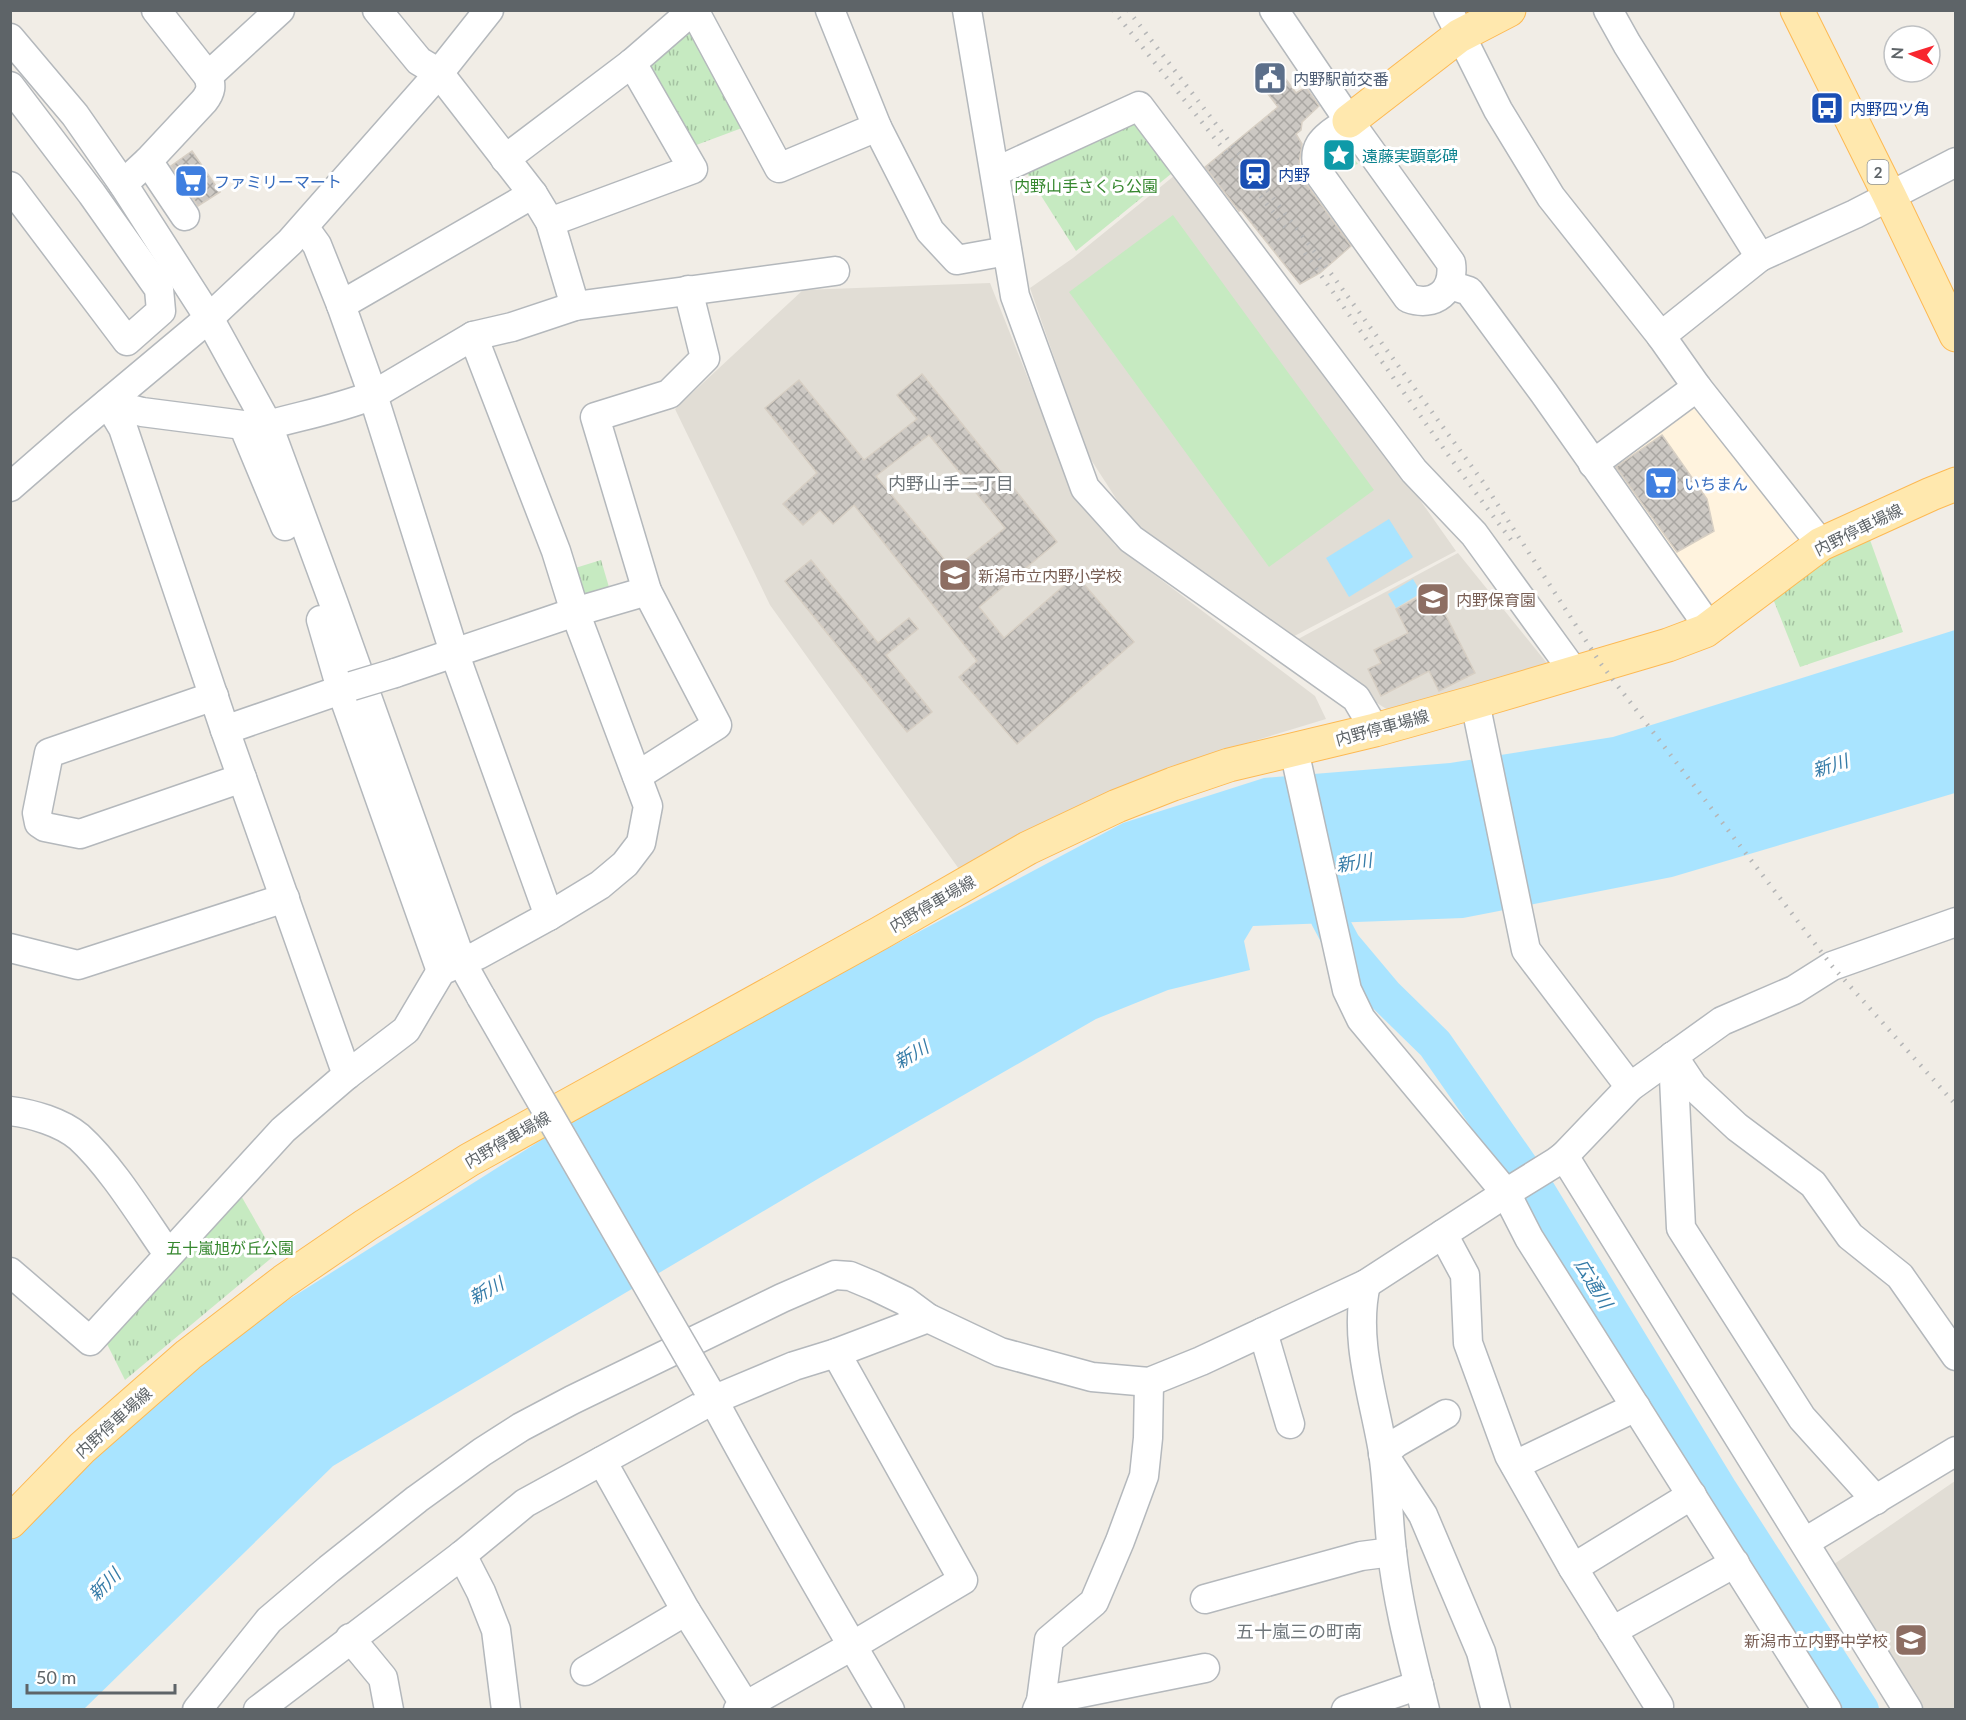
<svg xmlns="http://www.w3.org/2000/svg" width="1966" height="1720" font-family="Lato,'Noto Sans JP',sans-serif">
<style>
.commercial{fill:#fff3de}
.education{fill:#e1ddd5}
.grass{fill:#c6eac1}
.park{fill:url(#park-tufts)}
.water{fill:#a9e4ff}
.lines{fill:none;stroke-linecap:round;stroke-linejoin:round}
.river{stroke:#a9e4ff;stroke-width:36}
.building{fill:url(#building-cross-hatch);stroke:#d7cfc4;stroke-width:1.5;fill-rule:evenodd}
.minor-casing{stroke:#b4b8bc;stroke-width:31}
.major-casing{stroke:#fdb953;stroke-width:35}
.minor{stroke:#fff;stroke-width:28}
.major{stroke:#ffe8ae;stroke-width:33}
.rail{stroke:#b5b6b7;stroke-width:4.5;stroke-dasharray:1.5 8;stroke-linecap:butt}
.minor-bridge-casing{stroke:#b4b8bc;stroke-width:31;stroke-linecap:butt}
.minor-bridge{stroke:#fff;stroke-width:28}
.labels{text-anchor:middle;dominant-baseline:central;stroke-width:6;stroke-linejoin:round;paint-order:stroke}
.shield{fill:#fff;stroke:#8e9295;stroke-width:1.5}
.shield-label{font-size:15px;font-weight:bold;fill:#5e6468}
.service-label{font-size:16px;fill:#4e5e75;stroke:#fff;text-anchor:start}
.transit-label{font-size:16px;fill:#164399;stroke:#fff;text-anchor:start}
.culture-label{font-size:16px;fill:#0d838f;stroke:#fff;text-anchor:start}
.shop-label{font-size:16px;fill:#366cbe;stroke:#fff;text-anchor:start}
.park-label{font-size:16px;fill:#35872e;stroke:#fff}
.street-label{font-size:16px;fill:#5e6468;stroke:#fff}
.education-label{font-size:16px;fill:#785e54;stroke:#fff;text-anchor:start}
.neighbourhood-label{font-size:18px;fill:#6f767a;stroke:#fff}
.water-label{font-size:18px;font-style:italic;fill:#367ca8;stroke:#fff}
</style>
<defs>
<pattern id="park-tufts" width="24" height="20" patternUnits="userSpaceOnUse" patternTransform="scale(1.5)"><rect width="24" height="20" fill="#c6eac1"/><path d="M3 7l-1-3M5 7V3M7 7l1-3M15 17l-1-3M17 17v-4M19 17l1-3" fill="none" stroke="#a4c1a1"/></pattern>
<pattern id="building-cross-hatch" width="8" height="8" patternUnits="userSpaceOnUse" patternTransform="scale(1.5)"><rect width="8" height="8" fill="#ccc8c3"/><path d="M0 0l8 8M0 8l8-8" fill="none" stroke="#a9a6a2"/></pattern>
</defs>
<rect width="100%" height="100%" fill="#f1ede6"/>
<polygon class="commercial" points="1696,402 1801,544 1713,619 1605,464"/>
<g class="education">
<polygon points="1185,167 1456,551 1283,642 1128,517 1088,455 1030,288 1073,258"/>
<polygon points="990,283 1067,476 1115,545 1315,696 1326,719 1198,758 959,869 770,605 675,409 803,290"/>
<polygon points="1458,553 1550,667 1391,712 1287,645"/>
<polygon points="1955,1481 1955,1709 1911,1709 1824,1571"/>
</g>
<polygon class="grass" points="1173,215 1374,490 1269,567 1069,292"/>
<g class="park">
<polygon points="691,21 750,125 691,147 641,63"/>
<polygon points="1138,112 1182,165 1076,251 1023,167"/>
<polygon points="1335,133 1358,164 1331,171 1329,143"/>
<polygon points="1865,526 1903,632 1800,667 1768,586"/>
<polygon points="601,560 611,594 583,602 572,569"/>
<polygon points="236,1187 275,1255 125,1380 102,1334"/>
</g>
<g class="water">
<polygon points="1389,519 1413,557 1349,597 1326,558"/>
<polygon points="1413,579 1421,593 1396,608 1388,594"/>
<polygon points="1955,630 1955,793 1672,877 1463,918 1253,926 1244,941 1250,970 1168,990 1096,1019 821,1177 333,1466 84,1709 11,1709 10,1542 155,1384 614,1094 1123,823 1264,778 1450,763 1613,737"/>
</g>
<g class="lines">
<polyline class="river" points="1328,917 1343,945 1385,995 1435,1044 1538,1192 1720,1491 1861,1710"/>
</g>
<g class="building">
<polygon points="1274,63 1296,93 1306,87 1319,106 1302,122 1301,130 1296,134 1302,144 1299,164 1307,185 1351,246 1320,273 1300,284 1241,210 1239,211 1205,167 1278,107 1255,77"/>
<polygon points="192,151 220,192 198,206 171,166"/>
<path d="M922,374L1057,542L979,607L1004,638L1076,575L1134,642L1017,744L959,677L977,661L854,505L833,524L820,510L803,525L783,504L817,473L765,408L799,380L864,460L917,419L897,395ZM929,435L1005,528L953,570L876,476Z"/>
<polygon points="1662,435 1707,499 1714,531 1677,552 1616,467"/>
<polygon points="811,560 878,643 909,618 918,629 886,655 932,712 907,732 785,581"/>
<polygon points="1433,590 1475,673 1439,691 1429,671 1381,696 1368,669 1381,663 1374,650 1408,633 1396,609"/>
</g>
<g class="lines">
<g class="minor-casing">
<g id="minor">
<polyline points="377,10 419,61 439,73 533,194 550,222 575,306"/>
<polyline points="694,10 779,168 877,127"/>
<polyline points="830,10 877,127 930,231 957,260 1007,251"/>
<polyline points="967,10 1015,296 1085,488 1131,539 1356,698 1375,730"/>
<path d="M1274,10L1349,121L1451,263C1455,291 1435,308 1408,298L1320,175C1308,144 1327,136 1349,121"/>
<polyline points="1448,10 1498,110 1551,197 1661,336 1697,387 1821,544"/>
<polyline points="1608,10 1627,44 1760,257"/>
<polyline points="10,38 75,115 123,184 209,318 268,425 334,604 462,963 481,997"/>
<polyline points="208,76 280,10"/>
<polyline points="10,86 92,194 159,289 161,311 127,341 10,186"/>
<polyline points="505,159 632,63 693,10"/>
<polyline points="148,161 185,216"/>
<polyline points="995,172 1139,106 1414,471 1474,534 1574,672"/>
<path d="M123,184L148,161L204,101C211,92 212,86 208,76L156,10"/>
<polyline points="550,222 693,169 632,63"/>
<polyline points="304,227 317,245 341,305 373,395 454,652 549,916"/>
<polyline points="1450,285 1469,291 1544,393 1699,613 1705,631"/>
<polyline points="341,305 533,194"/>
<polyline points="1661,336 1760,257 1855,214 1956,162"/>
<polyline points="108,403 142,412 243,425 285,526"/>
<polyline points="108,403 123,428 225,730 347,1075"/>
<path d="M268,425C304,415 338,409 373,395L473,336L512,327L575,306L835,271"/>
<polyline points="1593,464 1697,387"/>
<polyline points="10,487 80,426 209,318 290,242 439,73 489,10"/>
<polyline points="647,591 595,417 669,394 705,358 688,290"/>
<polyline points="321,620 341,689 441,971"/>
<polyline points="395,673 575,612 647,591 717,725 637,776"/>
<polyline points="214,696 49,753 37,813 39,823 45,827 80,834 242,778"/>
<polyline points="1475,702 1526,950 1630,1087"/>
<polyline points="225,730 352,686"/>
<polyline points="1294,750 1347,990 1361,1019 1506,1193 1529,1238 1827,1710"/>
<polyline points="10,948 78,965 285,898"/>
<polyline points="1673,1056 1681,1228 1802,1418 1876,1500"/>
<polyline points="1673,1056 1693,1086 1737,1127 1813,1184 1850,1236 1900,1276 1956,1356"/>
<path d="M10,1111C33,1114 61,1122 79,1137C112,1167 142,1217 168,1254"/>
<polyline points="1564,1156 1908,1710"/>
<polyline points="1443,1234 1465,1275 1468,1343 1509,1455 1573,1568 1659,1706"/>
<polyline points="10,1272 90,1341 283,1130 347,1075 406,1030 441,971 478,955 549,916 600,885 625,864 641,843 648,806 575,612 556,551 473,336"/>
<path d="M1366,1284C1353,1340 1374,1397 1383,1452C1388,1485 1388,1519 1392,1552C1398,1606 1412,1657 1425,1710"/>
<polyline points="1263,1332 1290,1424"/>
<path d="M707,1388C765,1497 827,1603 890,1710"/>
<polyline points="1383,1454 1396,1443 1446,1414"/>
<polyline points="1386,1458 1423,1515 1481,1652 1496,1710"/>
<polyline points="602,1461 686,1611 748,1710"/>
<polyline points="1515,1465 1636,1407"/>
<polyline points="1805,1542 1956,1451"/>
<polyline points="462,1555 481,1592 496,1630 506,1710"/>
<polyline points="1573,1568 1692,1495"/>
<polyline points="1205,1599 1361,1556 1392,1552"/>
<polyline points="1612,1631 1735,1563"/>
<polyline points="350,1638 383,1678 389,1710"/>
<polyline points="585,1671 686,1611"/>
<polyline points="1041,1701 1205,1668"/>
<polyline points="197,1710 269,1620 329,1569 417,1499 482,1452 521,1427 572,1400 782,1298 835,1275 850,1276 874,1286 905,1301 928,1318 1000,1352 1092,1377 1149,1382 1201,1361 1366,1284 1506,1193 1556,1162 1564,1156 1630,1087 1722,1021 1794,990 1832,966 1956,922"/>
<polyline points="258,1710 462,1555 525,1503 713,1400 794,1366 836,1353 928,1318"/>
<polyline points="738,1710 852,1646 963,1580 836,1353"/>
<polyline points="1037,1710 1041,1701 1049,1640 1094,1602 1120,1541 1144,1476 1148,1438 1149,1382"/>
<polyline points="1346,1710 1419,1685"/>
</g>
</g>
<g class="major-casing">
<g id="major">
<polyline points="1797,10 1889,195 1956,335"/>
<polyline points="1349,121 1459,36 1509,10"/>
<polyline points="10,1522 82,1448 188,1355 284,1281 366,1225 469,1160 880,933 1028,848 1117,806 1173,784 1229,765 1375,730 1475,702 1668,645 1705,631 1821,544 1931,494 1956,484"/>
</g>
</g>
<use href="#minor" class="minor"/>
<use href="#major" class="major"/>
<g class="rail">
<polyline points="1113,10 1285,227"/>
<polyline points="1128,10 1327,268 1483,482 1601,664 1832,966 1956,1105"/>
<path d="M1305,253C1375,350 1442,450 1515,545"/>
</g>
<g class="minor-bridge-casing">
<g id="minor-bridge">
<polyline points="352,686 395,673"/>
<polyline points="481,997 707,1388"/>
</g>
</g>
<use href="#minor-bridge" class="minor-bridge"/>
</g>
<defs>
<g id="civic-square" transform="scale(1.725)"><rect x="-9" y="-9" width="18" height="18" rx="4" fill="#5c6f8a" stroke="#fff"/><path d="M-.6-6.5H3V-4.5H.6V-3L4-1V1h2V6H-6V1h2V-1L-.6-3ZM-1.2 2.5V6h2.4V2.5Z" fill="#fff"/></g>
<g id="bus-square" transform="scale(1.725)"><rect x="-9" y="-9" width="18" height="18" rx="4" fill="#1a4fb4" stroke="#fff"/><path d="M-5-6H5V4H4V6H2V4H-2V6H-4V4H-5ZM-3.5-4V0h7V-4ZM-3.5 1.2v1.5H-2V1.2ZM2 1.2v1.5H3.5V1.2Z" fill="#fff"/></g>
<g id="sight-square" transform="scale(1.725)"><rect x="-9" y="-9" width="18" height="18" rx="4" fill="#0f9aa8" stroke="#fff"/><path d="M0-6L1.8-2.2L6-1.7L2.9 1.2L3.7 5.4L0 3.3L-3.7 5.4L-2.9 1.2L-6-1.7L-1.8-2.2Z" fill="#fff"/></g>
<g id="station-square" transform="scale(1.725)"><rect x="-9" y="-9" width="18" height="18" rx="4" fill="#1a4fb4" stroke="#fff"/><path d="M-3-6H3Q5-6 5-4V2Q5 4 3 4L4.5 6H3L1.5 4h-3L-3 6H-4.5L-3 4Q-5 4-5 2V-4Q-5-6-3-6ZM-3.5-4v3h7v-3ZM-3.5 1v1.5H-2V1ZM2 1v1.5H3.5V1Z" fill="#fff"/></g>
<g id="supermarket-square" transform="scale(1.725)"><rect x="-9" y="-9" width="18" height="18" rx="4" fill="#3f7fe0" stroke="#fff"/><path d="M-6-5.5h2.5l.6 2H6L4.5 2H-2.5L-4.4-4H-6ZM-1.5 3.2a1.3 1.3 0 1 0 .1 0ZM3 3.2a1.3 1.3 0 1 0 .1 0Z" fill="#fff"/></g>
<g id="school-square" transform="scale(1.725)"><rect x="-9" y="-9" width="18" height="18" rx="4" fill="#8d6e63" stroke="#fff"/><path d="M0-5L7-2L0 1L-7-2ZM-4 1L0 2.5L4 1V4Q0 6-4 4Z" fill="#fff"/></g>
</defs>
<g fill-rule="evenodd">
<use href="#civic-square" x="1270" y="78"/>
<use href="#bus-square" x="1827" y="108"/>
<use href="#sight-square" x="1339" y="155"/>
<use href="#station-square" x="1255" y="174"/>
<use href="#supermarket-square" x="191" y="181"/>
<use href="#supermarket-square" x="1661" y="483"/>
<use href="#school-square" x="955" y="575"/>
<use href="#school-square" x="1433" y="599"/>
<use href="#school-square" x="1911" y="1640"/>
</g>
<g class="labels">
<rect class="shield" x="1867.5" y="160" width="21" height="24" rx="4.5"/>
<g class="shield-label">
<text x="1878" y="172">2</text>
</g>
<g class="service-label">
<text x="1293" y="78">内野駅前交番</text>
</g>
<g class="transit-label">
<text x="1850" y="108">内野四ツ角</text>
<text x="1278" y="174">内野</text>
</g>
<g class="culture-label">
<text x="1362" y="155">遠藤実顕彰碑</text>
</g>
<g class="shop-label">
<text x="214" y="181">ファミリーマート</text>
<text x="1684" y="483">いちまん</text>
</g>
<g class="park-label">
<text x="1086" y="185">内野山手さくら公園</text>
<text x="230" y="1247">五十嵐旭が丘公園</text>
</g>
<g class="street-label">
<text transform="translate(1858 529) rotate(-26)">内野停車場線</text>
<text transform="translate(1382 727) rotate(-15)">内野停車場線</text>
<text transform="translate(932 903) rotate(-30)">内野停車場線</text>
<text transform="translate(507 1139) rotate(-30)">内野停車場線</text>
<text transform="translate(113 1422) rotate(-42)">内野停車場線</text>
</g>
<g class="education-label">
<text x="978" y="575">新潟市立内野小学校</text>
<text x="1456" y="599">内野保育園</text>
<text x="1888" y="1640" text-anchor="end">新潟市立内野中学校</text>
</g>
<g class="neighbourhood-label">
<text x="951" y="483">内野山手二丁目</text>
<text x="1299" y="1631">五十嵐三の町南</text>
</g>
<g class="water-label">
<text transform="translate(1830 765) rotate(-18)">新川</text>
<text transform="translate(1354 862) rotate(-9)">新川</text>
<text transform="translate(911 1054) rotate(-30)">新川</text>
<text transform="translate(1594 1283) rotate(59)">広通川</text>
<text transform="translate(486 1290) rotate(-28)">新川</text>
<text transform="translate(104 1584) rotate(-45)">新川</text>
</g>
</g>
<rect width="1966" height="1720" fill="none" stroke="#5e6468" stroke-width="24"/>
<g transform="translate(1912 54) rotate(273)"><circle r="28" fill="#ffffff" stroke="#bfc1c3" stroke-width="1.5"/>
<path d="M0-4.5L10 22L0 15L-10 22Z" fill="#f8262f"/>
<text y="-9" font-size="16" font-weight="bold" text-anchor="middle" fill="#5e6468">N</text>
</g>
<path d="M27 1684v9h148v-9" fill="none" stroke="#5e6468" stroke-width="3"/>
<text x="36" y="1684" font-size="18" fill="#5e6468" stroke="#ffffff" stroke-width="4.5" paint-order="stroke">50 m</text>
</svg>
